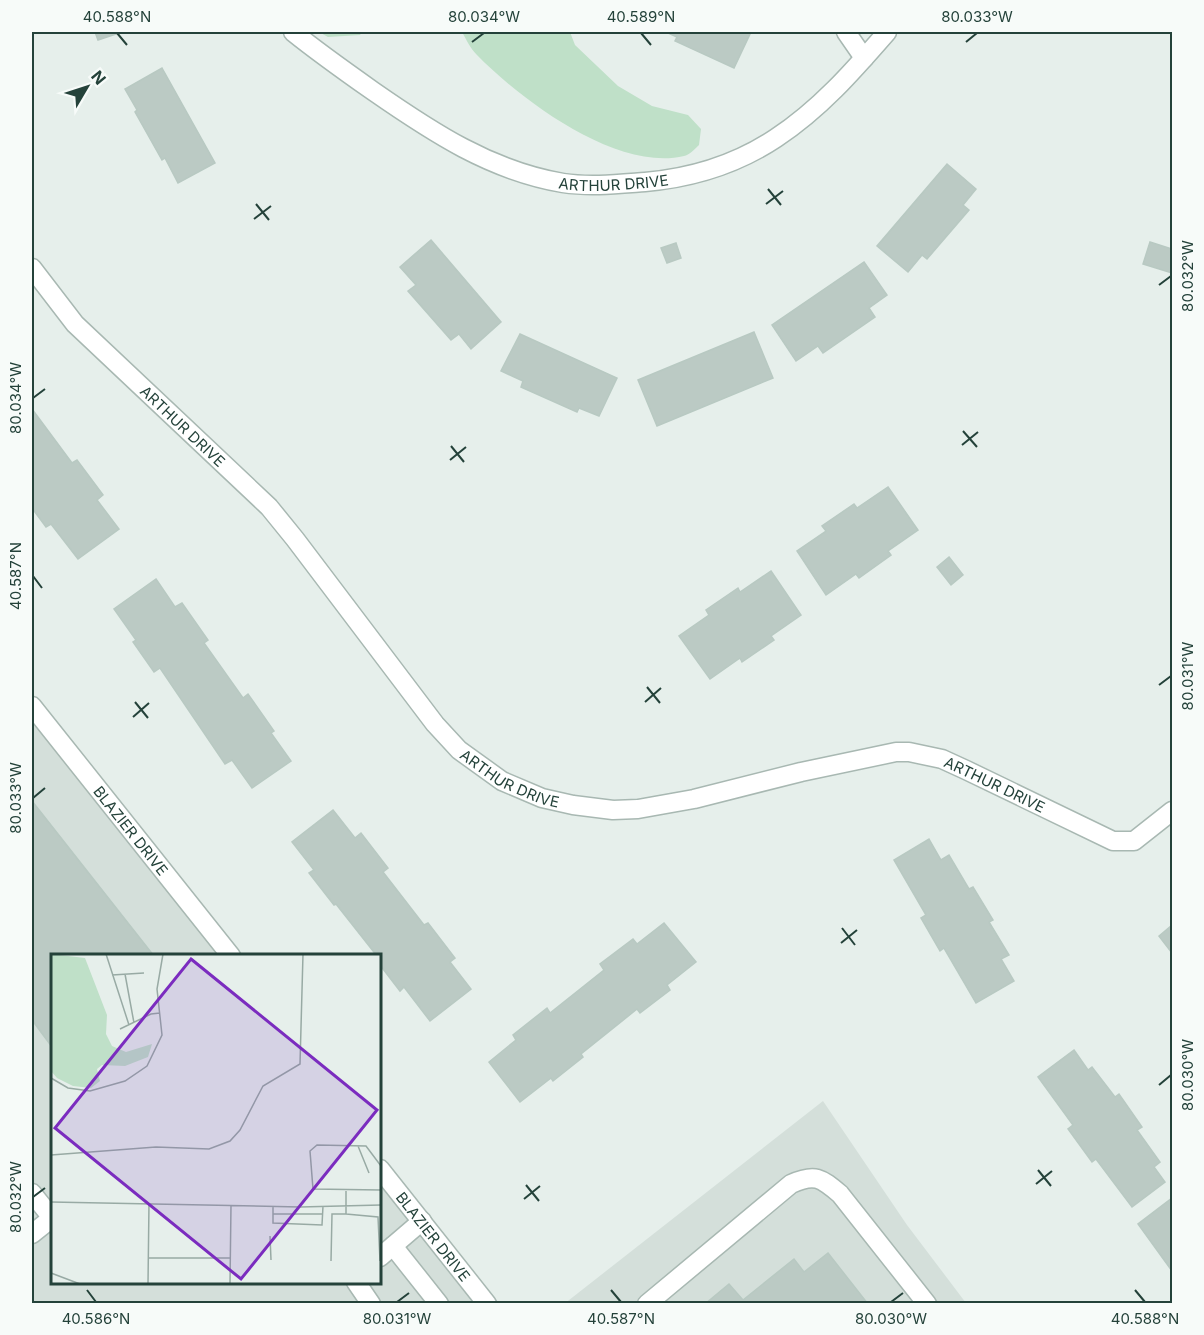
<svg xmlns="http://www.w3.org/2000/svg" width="1204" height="1335" font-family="Inter,sans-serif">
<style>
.built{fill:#d4dfda}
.green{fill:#bfe0c8}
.building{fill:#bbcac4;stroke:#b8c9c2;stroke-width:1.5}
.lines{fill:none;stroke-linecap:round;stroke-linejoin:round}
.minor-casing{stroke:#a8b8b2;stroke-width:21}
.minor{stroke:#fff;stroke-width:18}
.ticks{fill:none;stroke:#24423a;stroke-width:2}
.labels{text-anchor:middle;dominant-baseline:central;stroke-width:5;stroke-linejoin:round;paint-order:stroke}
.street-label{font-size:15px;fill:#24423a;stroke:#f7fbf9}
.inset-road{fill:none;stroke:#98aaa4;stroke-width:1.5}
.view{fill:#7b2cbf;fill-opacity:0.15;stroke:#7b2cbf;stroke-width:3}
.inset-edge{fill:none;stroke:#24423a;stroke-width:3}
.neatline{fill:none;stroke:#24423a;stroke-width:2}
.ticks-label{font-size:15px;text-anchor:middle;fill:#24423a}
</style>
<rect width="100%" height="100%" fill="#e6efeb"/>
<g class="built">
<polygon points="32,706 231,955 52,956 52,1282 380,1282 380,1169 487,1303 32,1303"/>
<polygon points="823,1101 907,1225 966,1303 564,1304"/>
</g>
<g class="green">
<polygon points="319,32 362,32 360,35 328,37"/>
<path d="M462,32H570L575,45L618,86L652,106L688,115L701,129L699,145C695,149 689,155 684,156C617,172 521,100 477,55C470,48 466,39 462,32Z"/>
</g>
<g class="building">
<polygon points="95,32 122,32 98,40"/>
<polygon points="666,32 751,32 734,68 675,41 677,37"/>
<polygon points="162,68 215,163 178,183 165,158 162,160 135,112 137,110 125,89"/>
<polygon points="947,164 976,189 963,205 969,210 927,259 922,255 908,272 877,246"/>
<polygon points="431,240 501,322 471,349 459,334 451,340 408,291 416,285 400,267"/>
<polygon points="1150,242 1172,249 1172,273 1143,264"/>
<polygon points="676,243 681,258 667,263 661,248"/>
<polygon points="864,262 887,295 869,308 875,317 823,353 818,346 796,361 772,325"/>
<polygon points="754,332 773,378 657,426 638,380"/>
<polygon points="520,334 617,378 599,416 579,408 577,412 521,387 523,381 501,371"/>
<polygon points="32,409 72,463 77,460 103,495 97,500 119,529 78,559 51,524 46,527 32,508 33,500 32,497"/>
<polygon points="888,487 918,530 888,551 891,555 859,578 856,574 826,595 797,551 826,531 822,526 854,504 857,508"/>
<polygon points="949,557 963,575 951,585 937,567"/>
<polygon points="771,571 801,615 771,636 774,640 742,662 740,658 710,679 679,636 709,615 706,610 738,588 740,592"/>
<polygon points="156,579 175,607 182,603 208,640 204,643 243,698 248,694 274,731 271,733 291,761 252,788 232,760 225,764 160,668 154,672 133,642 136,640 114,609"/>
<polygon points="32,801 154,956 52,956 52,1047 32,1020"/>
<polygon points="333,810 355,838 361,833 388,868 383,872 424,925 428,923 455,958 450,962 471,989 430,1021 404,987 400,991 380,965 381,961 380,956 377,956 336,904 334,905 309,873 314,870 292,842"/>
<polygon points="929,839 941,860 949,855 969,889 973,887 993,920 989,922 1009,955 1001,959 1014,981 976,1003 944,948 940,951 921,918 926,915 894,860"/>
<polygon points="664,923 696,962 667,985 670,990 640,1013 637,1009 581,1054 583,1057 553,1081 551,1078 520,1102 489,1062 516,1040 513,1035 547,1008 550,1013 604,970 600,964 633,939 637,944"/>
<polygon points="1172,925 1172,953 1159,936"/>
<polygon points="1074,1050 1088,1070 1092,1067 1115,1097 1119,1094 1142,1127 1137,1130 1160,1162 1154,1167 1165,1182 1132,1207 1096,1159 1092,1162 1068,1129 1073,1125 1038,1077"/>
<polygon points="1172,1198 1172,1271 1138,1224"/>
<polygon points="828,1253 868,1304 705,1304 729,1284 743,1300 794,1259 804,1272"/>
</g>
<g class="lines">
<g class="minor-casing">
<g id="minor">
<path id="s1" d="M293,32C319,53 346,72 373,91C432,132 491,171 563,183C590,187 618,184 645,182C691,178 737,164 776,138C820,109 853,71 887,32"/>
<polyline points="846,32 864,58"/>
<path id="s2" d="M32,268L75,324L269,507L295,539L435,724L459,750L502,781L542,798L573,805L613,810L638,809L694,799L801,772L896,752H909L942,759L966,770L1113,841H1134L1172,811"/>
<path id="s3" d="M32,706L231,956"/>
<path id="s4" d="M380,1169L487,1304"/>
<polyline points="32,1193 52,1218"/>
<polyline points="32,1234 52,1218"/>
<polyline points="393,1246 439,1304"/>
<polyline points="380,1257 422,1221"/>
<polyline points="356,1282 371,1304"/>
<path d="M647,1304L791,1184C815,1173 821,1178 840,1194L927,1304"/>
</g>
</g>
<use href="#minor" class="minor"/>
</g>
<path class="ticks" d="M117,33L127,45M641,33L651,45M472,42L484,33M966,42L977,33M768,189L781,205M256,204L269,220M766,204L783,191M254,219L271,206M1159,285L1171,276M33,398L45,389M963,431L977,447M962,445L978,432M451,446L464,462M450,460L466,447M33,576L42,588M1159,685L1171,676M647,687L660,703M135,702L148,718M645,702L661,688M133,717L149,703M33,798L45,788M842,928L855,945M841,943L857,930M1159,1085L1171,1075M1038,1170L1051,1186M1036,1184L1052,1171M526,1185L539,1201M33,1197L45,1188M524,1199L540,1186M87,1290L96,1302M611,1290L621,1302M1135,1290L1145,1302M397,1302L409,1293M891,1302L903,1293"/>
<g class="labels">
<g class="street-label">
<text stroke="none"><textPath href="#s1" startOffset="363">ARTHUR DRIVE</textPath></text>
<text stroke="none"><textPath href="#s2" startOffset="219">ARTHUR DRIVE</textPath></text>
<text stroke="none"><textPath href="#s2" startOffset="705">ARTHUR DRIVE</textPath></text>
<text stroke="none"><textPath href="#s2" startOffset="1209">ARTHUR DRIVE</textPath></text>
<text stroke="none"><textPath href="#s3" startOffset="159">BLAZIER DRIVE</textPath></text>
<text stroke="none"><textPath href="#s4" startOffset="86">BLAZIER DRIVE</textPath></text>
</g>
</g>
<g transform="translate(51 954)">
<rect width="330" height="330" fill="#e6efeb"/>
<path d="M0,0L34,4L56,61L55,80L61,92L75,98L101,90L97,103L74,112L51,111L46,115L49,127L40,134L22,132L6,124L0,117Z" fill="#bfe0c8"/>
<path class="inset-road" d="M55,0L78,71M74,20L83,69M61,21L93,19M69,75L100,60L109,59M0,124L17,134L39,137L74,127L96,112L111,81L106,35L112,0M307,192L318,219M0,201L105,193L158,195L179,187L189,176L212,132L249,110L252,0M330,212L315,192L266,191L259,197L262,235L330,236M0,248L249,253L330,251M222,253V269L271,271L272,252M222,260H271M295,260L327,263L329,307M219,282L220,306M97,304H180M280,307L281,260H295V237M0,319L29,330M97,330L98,249M179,330L180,251"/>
<path class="view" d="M140,5L326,156L190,325L4,174Z"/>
<rect width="330" height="330" class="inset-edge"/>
</g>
<rect width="1204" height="1335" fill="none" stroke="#f7fbf9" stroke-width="66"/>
<g transform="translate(87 87) rotate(51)" stroke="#f7fbf9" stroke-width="4.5" paint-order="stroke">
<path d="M0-4.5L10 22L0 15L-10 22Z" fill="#24423a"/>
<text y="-9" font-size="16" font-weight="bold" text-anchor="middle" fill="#24423a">N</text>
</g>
<rect x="33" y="33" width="1138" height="1269" class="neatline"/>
<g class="ticks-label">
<text x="117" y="22">40.588°N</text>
<text x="484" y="22">80.034°W</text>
<text x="641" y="22">40.589°N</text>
<text x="977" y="22">80.033°W</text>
<text transform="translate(1188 276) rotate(-90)" y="5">80.032°W</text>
<text transform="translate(16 398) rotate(-90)" y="5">80.034°W</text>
<text transform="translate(16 576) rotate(-90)" y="5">40.587°N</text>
<text transform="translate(1188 676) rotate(-90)" y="5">80.031°W</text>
<text transform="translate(16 798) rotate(-90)" y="5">80.033°W</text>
<text transform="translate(1188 1075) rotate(-90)" y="5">80.030°W</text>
<text transform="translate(16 1197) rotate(-90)" y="5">80.032°W</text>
<text x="96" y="1324">40.586°N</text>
<text x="397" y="1324">80.031°W</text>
<text x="621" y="1324">40.587°N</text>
<text x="891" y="1324">80.030°W</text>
<text x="1145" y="1324">40.588°N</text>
</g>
</svg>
